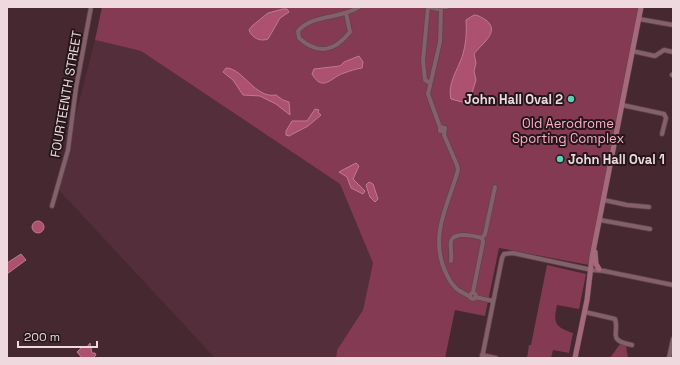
<svg xmlns="http://www.w3.org/2000/svg" width="680" height="365" font-family="'Space Grotesk',sans-serif">
<style>
.built{fill:#542e3a}
.green{fill:#853a54}
.water{fill:#ac5170;stroke:#c07a91}
.lines{fill:none;stroke-linecap:round;stroke-linejoin:round}
.minor-casing{stroke:#5d444c;stroke-width:5.5}
.major-casing{stroke:#5d444c;stroke-width:6}
.minor{stroke:#83606a;stroke-width:4}
.major{stroke:#a46a7c;stroke-width:5}
.poi-dot{fill:#5cceba;stroke:#24161a;stroke-width:1.5}
.labels{text-anchor:middle;dominant-baseline:central;stroke-width:4;stroke-linejoin:round;paint-order:stroke}
.street-label{font-size:13px;fill:#edd9de;stroke:#24161a}
.poi-label{font-size:13px;font-weight:bold;fill:#edd9de;stroke:#24161a;text-anchor:end}
.park-label{font-size:13px;fill:#fcb1c7;stroke:#24161a}
</style>
<rect width="100%" height="100%" fill="#462831"/>
<polygon class="built" points="95,40 141,51 340,184 373,263 363,310 337,350 336,358 215,358 57,188"/>
<g class="green">
<polygon points="102,7 640,7 589,265 499,248 485,316 455,310 445,358 336,358 337,350 363,310 373,263 340,184 141,51 95,40"/>
<path d="M547,265L586,274L579,309L557,305C553,323 555,327 573,333L569,353L553,350L551,358H527L529,345H531Z"/>
<polygon points="620,344 626,345 628,358 610,358"/>
</g>
<g class="water">
<path d="M283,9H287L289,12L280,18L268,39C260,42 252,38 249,30L252,26L268,13Z"/>
<path d="M474,15C479,15 482,18 486,20C501,32 481,44 474,54L476,63L474,71L476,80L472,93L467,100L462,102L451,99C447,83 459,68 463,54C466,44 467,31 466,20Z"/>
<path d="M359,56L363,62L362,68C355,69 350,71 344,73C331,77 323,93 312,74L314,69L340,66L344,62Z"/>
<path d="M226,68C243,68 255,99 276,95L283,100L289,102L290,115L276,104L260,96L243,95L233,80L223,72Z"/>
<polygon points="315,109 319,110 318,112 321,115 308,126 289,136 286,135 286,131 292,121 307,121"/>
<polygon points="356,163 359,166 353,179 365,191 363,194 351,188 347,177 339,172"/>
<polygon points="369,182 373,184 378,199 375,202 370,197 366,185"/>
<circle cx="38" cy="227" r="6"/>
<polygon points="21,254 26,260 7,274 7,263"/>
<polygon points="90,343 92,353 95,353 96,355 93,358 82,358 77,352 82,347 87,347"/>
</g>
<g class="lines">
<g class="minor-casing">
<g id="minor">
<polyline points="428,7 423,61 425,80 430,83"/>
<polyline points="428,7 438,9"/>
<polyline points="443,7 447,7"/>
<path d="M346,13L350,32C334,52 318,55 299,38L298,31C313,14 341,19 359,7"/>
<polyline points="639,19 673,25"/>
<polyline points="632,51 655,56 664,50 673,52"/>
<polyline points="672,75 673,74"/>
<polyline points="622,105 664,114 666,118 662,134"/>
<polyline points="440,127 428,94 440,42 441,10"/>
<path d="M444,131H440V127L445,128L444,135L457,165L458,170C449,203 431,231 443,266C446,273 449,282 455,287C459,292 465,293 470,297"/>
<polyline points="604,200 627,205 649,207"/>
<polyline points="52,206 68,150 76,88 91,7"/>
<polyline points="600,220 650,229"/>
<polyline points="482,238 485,234 495,187"/>
<path d="M451,261C452,255 450,245 451,241C454,231 475,236 482,238"/>
<polyline points="604,271 673,285"/>
<polyline points="473,292 483,242 482,238"/>
<circle cx="473" cy="296" r="3"/>
<polyline points="475,297 493,301"/>
<path d="M585,312L615,319C620,333 606,340 632,345"/>
<polyline points="482,355 496,358"/>
<polyline points="482,358 502,258 504,254 513,253 592,270 605,271"/>
<polyline points="669,358 673,339"/>
</g>
</g>
<g class="major-casing">
<g id="major">
<polyline points="595,252 596,264 599,269"/>
<polyline points="575,358 587,300 592,257 641,7"/>
</g>
</g>
<use href="#minor" class="minor"/>
<use href="#major" class="major"/>
</g>
<g class="poi-dot">
<circle cx="571" cy="99" r="4"/>
<circle cx="560" cy="159" r="4"/>
</g>
<g class="labels">
<g class="street-label">
<text transform="translate(66 94) rotate(-80)">FOURTEENTH STREET</text>
</g>
<g class="poi-label">
<text x="563" y="99">John Hall Oval 2</text>
<text x="568" y="159" text-anchor="start">John Hall Oval 1</text>
</g>
<g class="park-label">
<text x="568" y="123">Old Aerodrome<tspan x="568" dy="15">Sporting Complex</tspan></text>
</g>
</g>
<rect width="680" height="365" fill="none" stroke="#edd9de" stroke-width="16"/>
<path d="M18 341v6h79v-6" fill="none" stroke="#edd9de" stroke-width="2"/>
<text x="24" y="341" font-size="12" fill="#edd9de" stroke="#24161a" stroke-width="3" paint-order="stroke">200 m</text>
</svg>
